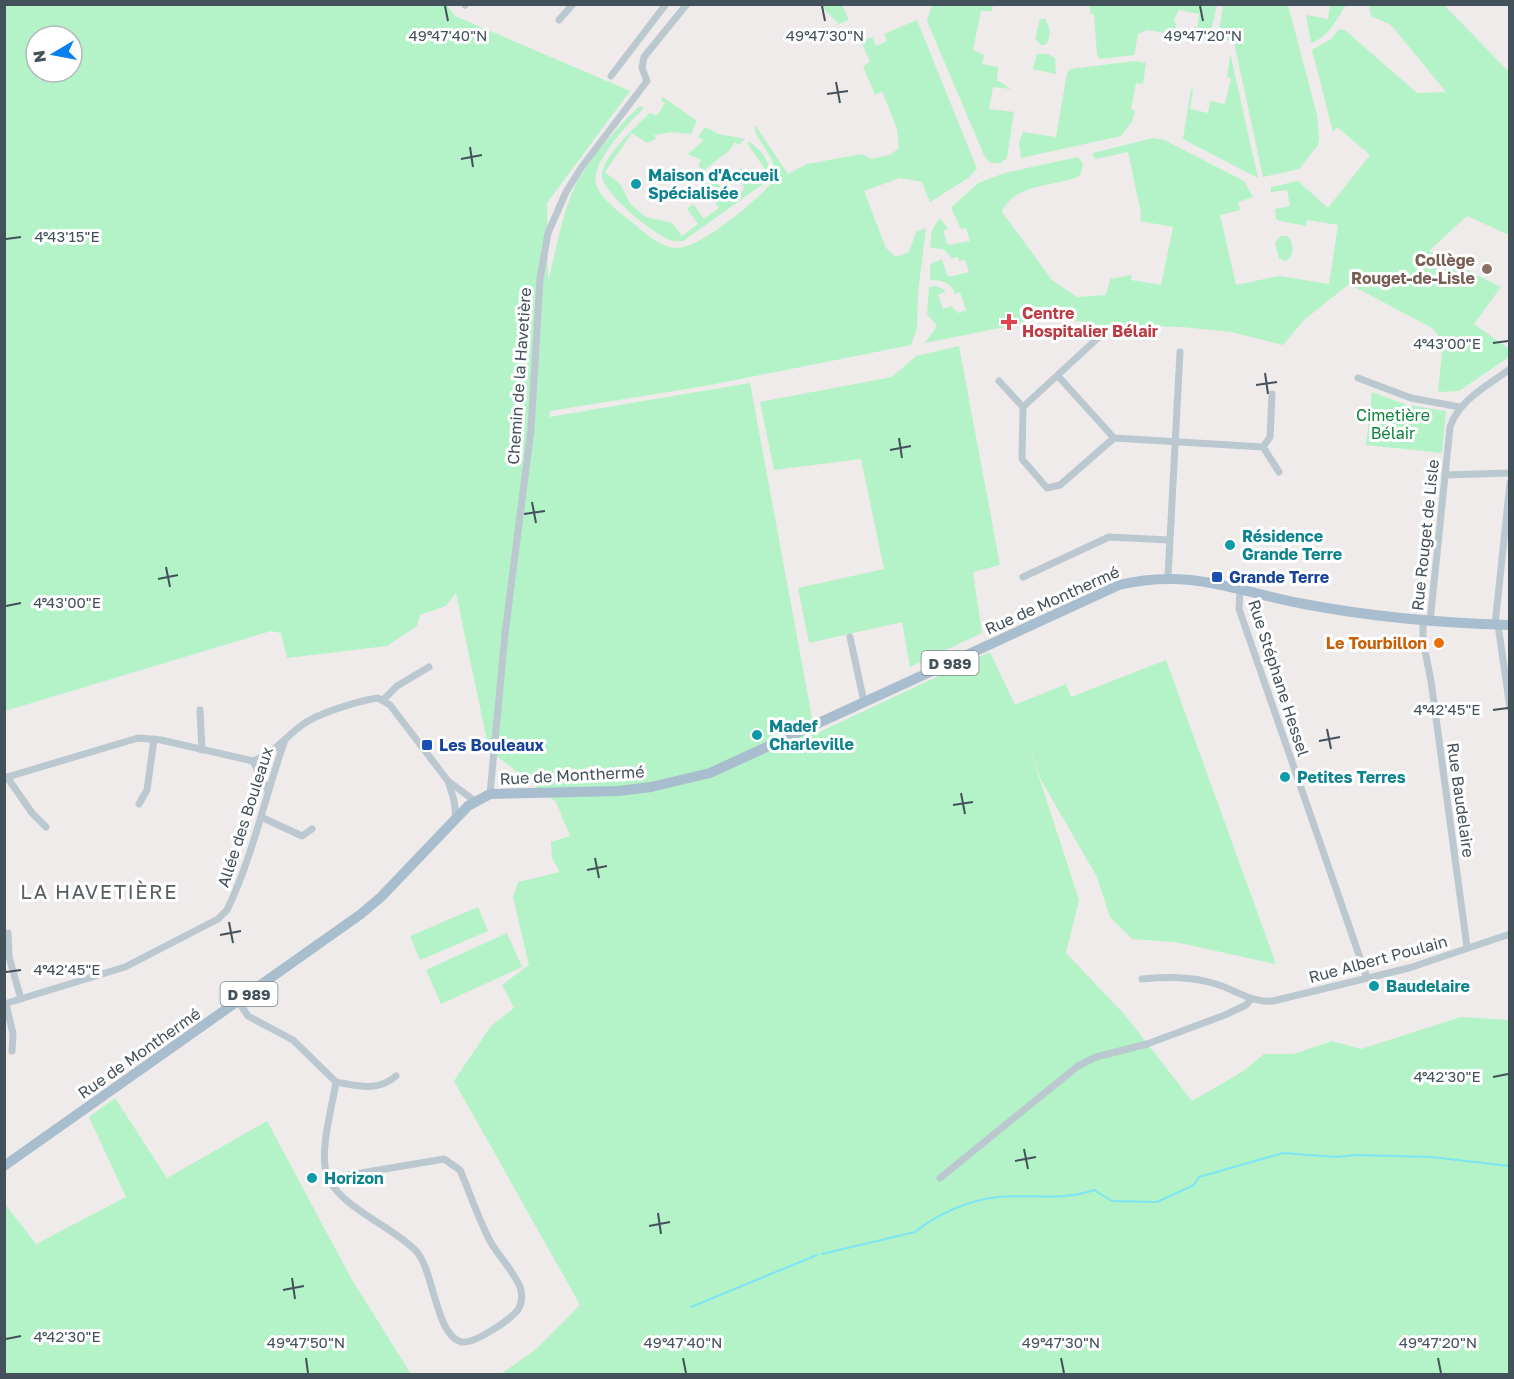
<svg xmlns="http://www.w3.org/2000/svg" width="1514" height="1379" font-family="'Golos Text',sans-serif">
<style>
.green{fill:#b4f2c7;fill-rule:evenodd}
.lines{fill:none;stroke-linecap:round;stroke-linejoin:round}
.stream{stroke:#7de5f3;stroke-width:2}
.minor{stroke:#bbc8d0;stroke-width:7}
.primary{stroke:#a8bece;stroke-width:10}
.ticks{fill:none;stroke:#43515a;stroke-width:2}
.culture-dot{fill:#0f9aa8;stroke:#fff;stroke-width:2}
.education-dot{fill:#8d6e63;stroke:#fff;stroke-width:2}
.health-dot{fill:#e0444e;stroke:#fff;stroke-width:2}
.transit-dot{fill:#1a4fb4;stroke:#fff;stroke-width:2}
.food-dot{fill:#e8710a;stroke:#fff;stroke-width:2}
.labels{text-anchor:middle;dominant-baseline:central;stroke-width:6;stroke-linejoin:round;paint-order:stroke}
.shield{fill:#fff;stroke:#7b858c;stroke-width:1.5}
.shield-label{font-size:15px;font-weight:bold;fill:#43515a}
.culture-label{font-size:16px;font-weight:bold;fill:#0d838f;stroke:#fff;text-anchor:start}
.education-label{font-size:16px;font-weight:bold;fill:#785e54;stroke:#fff;text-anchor:end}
.health-label{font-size:16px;font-weight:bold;fill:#be3a42;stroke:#fff;text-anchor:start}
.street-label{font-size:16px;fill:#43515a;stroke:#fff}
.park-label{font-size:16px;fill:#0e813d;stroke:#fff}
.transit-label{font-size:16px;font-weight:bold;fill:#164399;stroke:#fff;text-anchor:start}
.food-label{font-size:16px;font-weight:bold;fill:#c56008;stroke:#fff;text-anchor:end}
.quarter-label{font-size:20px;letter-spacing:1.5px;fill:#585d61;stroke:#fff}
.ticks-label{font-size:15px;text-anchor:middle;fill:#43515a;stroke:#fff;stroke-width:6;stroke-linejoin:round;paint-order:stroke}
</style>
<rect width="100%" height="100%" fill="#efebeb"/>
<g class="green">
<path d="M5,5H447L455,16L630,91L547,203L548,281C556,252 560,222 572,193C583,165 618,126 640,106L644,108C629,123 587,165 597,187C603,201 622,214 633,223C644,232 661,248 676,248C702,248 760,198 776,178C776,153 753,140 755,125L788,174L807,164L862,154L871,159L890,155L899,148L897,129L882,91L875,95L863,66L870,62L861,41L872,37L876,46L887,41L884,34L917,20L977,169L968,178L930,202L922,182L900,178L864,191L886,248L896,257L909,252L916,232L926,228L918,293L917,328L911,345L705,386L550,411L549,417L750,383L815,734L990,652L1015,705L1066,684L1071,697L1166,660L1276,964L1175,942L1132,939L1110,917L1097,877L1041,780L1026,737L1079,900L1066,953L1125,1015L1192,1101L1242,1072L1264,1054H1293L1332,1041L1361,1049L1461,1017L1509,1020V1374H501L535,1350L580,1305L454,1081L491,1026L514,1008L502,985L529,965L513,897L518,882L560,872L552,858L551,842L570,836L556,802L489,750L456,593L446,606L420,615L417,626L387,646L287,658L281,633L271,631L5,711ZM36,36H72V72H36Z"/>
<polygon points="820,5 842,5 849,20 839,24"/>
<polygon points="932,5 993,5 992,11 981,11 973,50 984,55 982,64 998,67 997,80 1011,89 993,87 989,109 1014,112 1007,158 1000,163 990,163 984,155 927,21"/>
<polygon points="1089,5 1089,4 1217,5 1209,40 1196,38 1199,14 1179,10 1174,19 1176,28 1180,29 1178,35 1147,30 1138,34 1134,55 1100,59 1097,55 1094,14 1091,14"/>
<polygon points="1223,5 1288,5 1317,115 1319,137 1318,145 1299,169 1263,177 1234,42 1218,37"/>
<path d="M1330,5H1346C1337,19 1328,38 1311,43L1306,15L1328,19Z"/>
<path d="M1369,5H1444L1509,72V235L1467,216L1429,251L1501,287L1474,324L1509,349V357L1459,391L1438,392L1443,341L1432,328L1349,284L1304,320L1283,345L1232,332L1182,327L1099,325L1054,317L925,343L937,326L927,314L929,287L937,286L946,291L938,295L943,309L951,306L958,313L966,310L960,292L955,294C951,282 941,280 930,280V264L942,259L948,277L969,272L965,260L959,261L958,257L952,258L943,249L930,248L932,230L940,218L948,229L943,231L948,245L970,241L966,228L961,229L951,208L978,183L1005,173L1078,157L1083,164L1080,176C1054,187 1014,183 1002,212L1052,280L1077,297L1106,295L1110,279L1132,275L1131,280L1161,285L1173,227L1140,221L1141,213L1128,152L1096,159L1092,155L1093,153L1153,138L1164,140L1244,181L1253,197L1238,202L1240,210L1220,215L1236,285L1279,276L1329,284L1338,225L1307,220L1306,226L1280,221L1276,219L1275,209L1290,206L1287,190L1271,192V187L1298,181L1328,208L1370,155L1337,127L1333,132L1312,50L1331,39L1339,29L1346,31L1417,93L1446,92L1391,25L1371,16Z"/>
<path d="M1040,19H1045C1050,26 1052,38 1045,45H1041L1035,39Z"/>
<polygon points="1037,54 1048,54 1055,58 1056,74 1033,69"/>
<polygon points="1230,56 1231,57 1258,178 1183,139 1191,89 1193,89 1190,109 1208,113 1210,101 1225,104 1231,78 1227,77"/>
<polygon points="1135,61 1146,63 1143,84 1136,83 1131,109 1135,111 1132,121 1121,136 1021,158 1019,143 1023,132 1056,137 1067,73 1070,69"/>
<path d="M663,97L697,121L691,134L673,132L654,135L656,139L647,143L632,133L605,172L621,185L630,204L646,217L672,223L682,236L698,224L687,209L693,204L704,219L719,208L703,185L713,177L730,200L745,189L735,173L741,168L752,183L767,172L747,143L750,142C763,152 773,164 767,181L683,241C680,241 677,242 674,241C658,239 599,191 602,174C605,154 636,126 650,113L657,116L665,103L661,100Z"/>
<polygon points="705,127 719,134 745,139 738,145 735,142 729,151 704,170 698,166 701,160 688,154 704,140 698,137"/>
<path d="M1281,236H1287C1294,242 1295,255 1286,261L1279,259L1275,242Z"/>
<polygon points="959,346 1000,565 973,572 982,633 910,667 902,622 809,643 798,588 884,569 861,459 774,470 760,402 892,377 916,356"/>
<polygon points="1372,392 1407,405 1446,411 1442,453 1366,445"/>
<polygon points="478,907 488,931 420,960 410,936"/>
<polygon points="507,933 522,967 441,1004 426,970"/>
<polygon points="115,1098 167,1178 267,1121 352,1280 411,1374 5,1374 5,1204 36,1244 126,1197 89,1117"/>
</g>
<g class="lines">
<g class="stream">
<path d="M822,1254L915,1232C936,1215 968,1200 998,1197C1030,1194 1064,1201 1094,1190L1112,1201L1157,1202L1194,1185L1199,1177L1283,1153L1336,1157L1356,1155L1431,1157L1510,1166"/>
<polyline points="691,1307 817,1255"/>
</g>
<g class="minor">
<polyline points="465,5 466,4"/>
<polyline points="559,20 573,4"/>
<polyline points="611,76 666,4"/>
<polyline points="1100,336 1023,407 1022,459 1047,488 1060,485 1114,438 1263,447 1279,472"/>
<polyline points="1058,376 1114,438"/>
<polyline points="1358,378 1411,398 1460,407"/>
<polyline points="999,381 1023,407"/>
<polyline points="1263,447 1270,437 1272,394"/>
<polyline points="1445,475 1510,473"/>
<polyline points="1023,577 1109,537 1169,540"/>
<polyline points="1168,577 1180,352"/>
<polyline points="1240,590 1239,609 1367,978"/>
<polyline points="1423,621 1423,641 1431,681 1467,947"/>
<path d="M1430,622L1450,427C1459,400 1487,386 1510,369"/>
<polyline points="1495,625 1510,483"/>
<polyline points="1498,625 1510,708"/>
<polyline points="850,637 864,702"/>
<polyline points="383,700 397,686 429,667"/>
<polyline points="200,710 202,750"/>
<path d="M253,761C275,753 284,738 302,725C318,713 358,701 378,698L390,705L448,781L475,801"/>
<polyline points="253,761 267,789"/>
<polyline points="7,777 32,813 46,827"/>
<polyline points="4,778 138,738 161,740 253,761"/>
<polyline points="448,781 454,800 456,819"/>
<polyline points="490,794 505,634 531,429 540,279 548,233 566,192 581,168 647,81 642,68 644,57 687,4"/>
<polyline points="139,804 147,790 154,739"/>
<polyline points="261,817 302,836 312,829"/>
<polyline points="8,933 9,957 21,999"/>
<path d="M1142,979C1167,977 1191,976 1216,984C1236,990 1251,1003 1273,1001L1409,968L1510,934"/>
<polyline points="238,1001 248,1016 293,1040 336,1082"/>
<path d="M4,1004L125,967L218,919L227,910C253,856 265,796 285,740"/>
<polyline points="6,1004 13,1034 12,1051"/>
<path d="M336,1082C357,1086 378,1092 396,1076"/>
<path d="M326,1174L343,1176L444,1159L460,1170C470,1193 478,1218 490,1241C499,1257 513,1270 520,1287C523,1295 522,1306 516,1312C508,1321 474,1344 462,1342C436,1337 434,1272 417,1252C395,1227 334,1205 326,1172C320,1149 332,1107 336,1082"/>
<polyline points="940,1178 1078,1066 1096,1057 1147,1044 1225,1015 1246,1005 1251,999"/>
</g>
<path class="primary" d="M4,1166L361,914L381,897L468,806L490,794L618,791L651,787L710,773L1119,585C1191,568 1235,591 1304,604C1372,617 1440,623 1510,625"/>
</g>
<path class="ticks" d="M445,6L448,21M822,6L825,21M1200,6L1203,21M836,82L840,103M827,94L848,91M470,147L473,167M461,159L482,155M6,239L21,237M1493,343L1508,341M1265,373L1268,394M1256,385L1277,382M899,438L902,458M890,450L911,446M532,502L536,523M524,514L545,511M166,567L170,587M158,579L178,575M6,606L21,603M1493,710L1508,708M1327,729L1331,749M1319,741L1340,737M961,793L965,814M953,805L973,802M595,858L599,878M587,870L607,866M229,922L233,943M220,935L241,931M6,972L21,970M1493,1077L1508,1074M1024,1149L1028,1169M1015,1161L1036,1157M658,1213L661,1234M649,1226L670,1222M292,1278L295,1299M283,1290L304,1286M6,1339L21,1336M306,1358L308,1373M683,1358L686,1373M1061,1358L1064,1373M1438,1358L1441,1373"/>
<g class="culture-dot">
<circle cx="636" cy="184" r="6"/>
<circle cx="1230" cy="545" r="6"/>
<circle cx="757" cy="735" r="6"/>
<circle cx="1285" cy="777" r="6"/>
<circle cx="1374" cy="986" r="6"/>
<circle cx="312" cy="1178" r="6"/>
</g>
<circle class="education-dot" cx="1487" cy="269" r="6"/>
<path class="health-dot" d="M1006 313h6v6h6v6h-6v6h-6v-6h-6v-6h6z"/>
<g class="transit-dot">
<rect x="1211" y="571" width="12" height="12" rx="3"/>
<rect x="421" y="739" width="12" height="12" rx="3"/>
</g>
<circle class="food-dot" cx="1439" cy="643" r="6"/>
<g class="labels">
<g class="shield">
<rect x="921.5" y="651" width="57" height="24" rx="4.5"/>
<rect x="220.5" y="982" width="57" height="24" rx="4.5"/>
</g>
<g class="shield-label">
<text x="950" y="663">D 989</text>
<text x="249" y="994">D 989</text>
</g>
<g class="culture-label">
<text x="648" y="175">Maison d'Accueil<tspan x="648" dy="18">Spécialisée</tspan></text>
<text x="1242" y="536">Résidence<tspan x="1242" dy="18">Grande Terre</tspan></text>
<text x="769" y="726">Madef<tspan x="769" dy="18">Charleville</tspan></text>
<text x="1297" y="777">Petites Terres</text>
<text x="1386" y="986">Baudelaire</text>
<text x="324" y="1178">Horizon</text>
</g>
<g class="education-label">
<text x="1475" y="260">Collège<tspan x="1475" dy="18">Rouget-de-Lisle</tspan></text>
</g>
<g class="health-label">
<text x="1022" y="313">Centre<tspan x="1022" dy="18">Hospitalier Bélair</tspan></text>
</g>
<g class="street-label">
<text transform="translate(519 376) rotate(-86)">Chemin de la Havetière</text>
<text transform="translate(1425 535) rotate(-84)">Rue Rouget de Lisle</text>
<text transform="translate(1052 600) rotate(-24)">Rue de Monthermé</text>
<text transform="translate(1279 678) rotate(72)">Rue Stéphane Hessel</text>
<text transform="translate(572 775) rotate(-3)">Rue de Monthermé</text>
<text transform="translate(1461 800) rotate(82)">Rue Baudelaire</text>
<text transform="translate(245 817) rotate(-72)">Allée des Bouleaux</text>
<text transform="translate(1378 959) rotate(-15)">Rue Albert Poulain</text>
<text transform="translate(139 1053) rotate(-35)">Rue de Monthermé</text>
</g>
<g class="park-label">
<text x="1393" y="415">Cimetière<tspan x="1393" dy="18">Bélair</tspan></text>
</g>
<g class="transit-label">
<text x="1229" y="577">Grande Terre</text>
<text x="439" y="745">Les Bouleaux</text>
</g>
<g class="food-label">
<text x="1427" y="643">Le Tourbillon</text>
</g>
<g class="quarter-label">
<text x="99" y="891">LA HAVETIÈRE</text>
</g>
</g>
<g class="ticks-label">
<text x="448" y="41">49°47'40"N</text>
<text x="825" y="41">49°47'30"N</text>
<text x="1203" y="41">49°47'20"N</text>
<text x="67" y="242">4°43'15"E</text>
<text x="1447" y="349">4°43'00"E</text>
<text x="67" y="608">4°43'00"E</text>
<text x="1447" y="715">4°42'45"E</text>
<text x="67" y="975">4°42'45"E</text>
<text x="1447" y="1082">4°42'30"E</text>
<text x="67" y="1342">4°42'30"E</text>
<text x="306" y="1348">49°47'50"N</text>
<text x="683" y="1348">49°47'40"N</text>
<text x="1061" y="1348">49°47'30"N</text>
<text x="1438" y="1348">49°47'20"N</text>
</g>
<rect width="1514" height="1379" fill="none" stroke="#43515a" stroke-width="12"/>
<g transform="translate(54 54) rotate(260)"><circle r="28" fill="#ffffff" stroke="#b4b9bd" stroke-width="1.5"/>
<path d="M0-4.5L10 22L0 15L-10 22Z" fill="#097feb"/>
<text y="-9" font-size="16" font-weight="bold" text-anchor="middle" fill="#43515a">N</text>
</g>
</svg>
